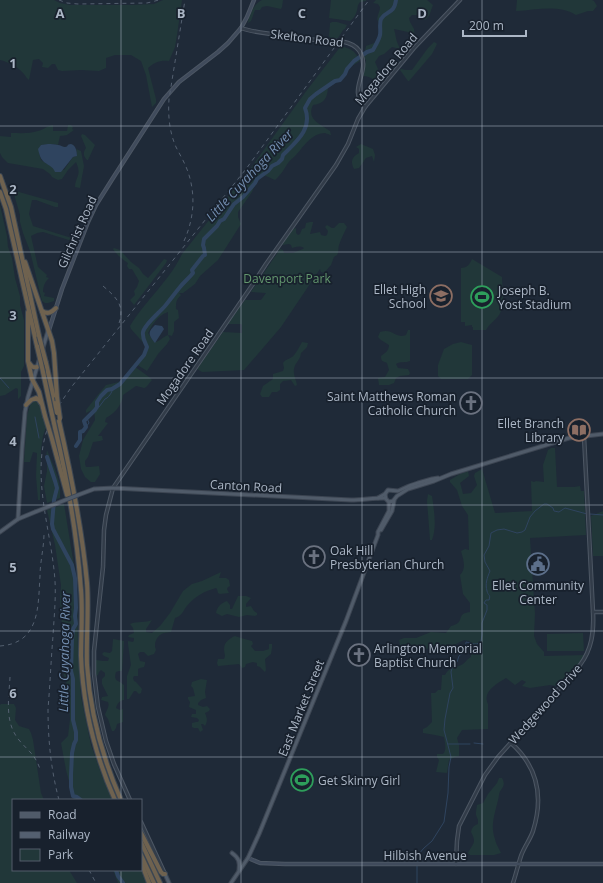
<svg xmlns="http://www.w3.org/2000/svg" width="603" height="883" font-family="'Open Sans',sans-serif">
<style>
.green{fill:#213739}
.water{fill:#2f445f}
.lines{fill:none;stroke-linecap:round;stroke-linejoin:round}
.stream{stroke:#2f445f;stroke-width:1}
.river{stroke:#2f445f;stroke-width:4}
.tertiary-casing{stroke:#4d5764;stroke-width:4.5}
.secondary-casing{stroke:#4d5764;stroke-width:4.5}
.primary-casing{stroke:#3c4552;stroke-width:5}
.motorway-casing{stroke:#3d4753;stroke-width:6}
.tertiary{stroke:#323c49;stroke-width:2.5}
.secondary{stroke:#404b5c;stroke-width:2.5}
.primary{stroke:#505b69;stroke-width:3}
.motorway{stroke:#6f624f;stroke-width:4}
.rail{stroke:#546070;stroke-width:1;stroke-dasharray:4 4;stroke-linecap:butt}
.primary-bridge-casing{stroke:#3c4552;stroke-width:5;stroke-linecap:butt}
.motorway-bridge-casing{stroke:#3d4753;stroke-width:6;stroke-linecap:butt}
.primary-bridge{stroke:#505b69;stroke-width:3}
.motorway-bridge{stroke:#6f624f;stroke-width:4}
.grid{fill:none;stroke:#acb7c6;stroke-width:1;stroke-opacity:0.55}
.labels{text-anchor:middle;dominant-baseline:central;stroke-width:3.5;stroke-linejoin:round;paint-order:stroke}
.street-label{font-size:12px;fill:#acb7c6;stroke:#18212d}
.park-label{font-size:12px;fill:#63976e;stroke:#18212d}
.poi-label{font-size:12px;fill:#acb7c6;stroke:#18212d;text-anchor:start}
.water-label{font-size:13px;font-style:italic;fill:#738eb0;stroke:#18212d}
.grid-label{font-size:13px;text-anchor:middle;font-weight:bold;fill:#acb7c6;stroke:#18212d;stroke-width:3.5;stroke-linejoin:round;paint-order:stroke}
</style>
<rect width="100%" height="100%" fill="#1f2a38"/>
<g class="green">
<path d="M0,0H54L60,3L70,5H131L154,4L163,0H182L177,35L175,47L169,61C160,60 155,62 148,68L156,99V103L152,107L146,75L141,61L131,55H115L106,58V68L99,71L81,70L62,71L58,70L55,64H52L48,68L42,67L43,63L39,59L33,60L29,80C26,78 26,76 23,73C17,66 8,62 0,60Z"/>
<path d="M262,0H283L282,7L281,9L267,6L262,7L260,10H255L251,21L248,23C249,14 254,4 262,0Z"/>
<path d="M331,0H366V1L360,2L358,5C357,11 356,17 350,21L329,18Z"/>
<path d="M376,0H427L433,5L429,16L425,20L418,15H412L409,18L410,22L414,29L415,38L411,36L408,32L394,29C396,36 396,42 400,48H396L392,47L384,54L379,56L375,62L382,78L379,87L371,94L370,90L373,87V80C371,77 367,76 363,76L366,60L364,58L365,51L366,46L377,42L380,37V24C374,18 380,14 380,7L378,4L373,3Z"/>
<path d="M517,0H592L594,1L597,6L593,11H588L576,15C558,4 537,10 516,11Z"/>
<polygon points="332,22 337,22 347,25 345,29 343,30 338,38 331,38 329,36 330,23"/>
<polygon points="434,42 436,43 437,44 432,54 409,81 408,81 400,70 401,69 406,70 412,70 428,48"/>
<path d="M341,46C353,50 354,50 360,61L347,69C343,80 337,80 328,86C328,96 325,104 313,105C306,119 320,124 330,131L331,135C330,135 325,133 325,133C311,133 303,148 295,156C293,158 290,160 288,163C284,169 281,175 275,180L266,176L261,175L257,179L252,192L238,212V217L241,224L218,260L200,276L195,284L183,293H179L181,295C176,300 176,302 176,309L178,310L179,318L174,322V331L172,336L168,335V312C158,315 152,325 148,333L154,342C160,342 162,337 168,335L170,339L167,344L158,354L147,371L136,364L144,355L147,347L131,329L130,326C145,301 170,280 182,254L253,165L307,90Z"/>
<path d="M53,125V131H67L68,125H71L73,127L72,129L74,130C66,135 70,135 60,136L58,145L53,144L41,145L39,153L41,160L54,168L64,170L73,157H75L77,154L76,149L81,151L84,166L80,188L75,187C76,175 82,176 76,162L68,170L62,179L58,180L52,177L50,174L43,169L8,163L2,157L0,153V136L11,137V133C20,133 29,134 38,131C43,130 47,126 53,125Z"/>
<path d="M82,134L85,135L95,145L88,160H87C83,156 83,152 86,148L81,136Z"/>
<path d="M361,144L373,149L375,155L374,162L372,156L366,158L359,168L354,169C350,161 352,157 359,153V149L356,147Z"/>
<path d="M16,190L19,192L58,203V207H55L36,200H32L29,214L33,226L75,239V241H72L43,232L37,233L31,236L38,267L47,275L46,277L49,278C45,282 43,286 43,292L45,293L44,296L54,298V301L48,303H45L42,301L40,293L30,251L23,233L20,222V215L13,191Z"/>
<polygon points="0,205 7,236 8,247 12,258 15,278 20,296 20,305 24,320 24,366 21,372 21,396 18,399 18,389 16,388 5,395 0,396"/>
<path d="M310,222H313V223L310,234L320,232L321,235L325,236L327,235L328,231L325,227L327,225L332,228H334L339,223H344L347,227C344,233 341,239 339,245C338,248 339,253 337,255C336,256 335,256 334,257L331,265L324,273L321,272L320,269L281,327L244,370L202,372L197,369L223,332L242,333V325L241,324H227L245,300H261L266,293L251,292L280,249L283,250L284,253H293L303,249L304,248C299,245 296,247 292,248L291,245L289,244L282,245L292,229L296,228V233L298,235L300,234L302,229L305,228L306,223Z"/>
<path d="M114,248L120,250L131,262L139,268L143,274L148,278L156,269L164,259L167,260L166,263L134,305L130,300L135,295L134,291L137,287L139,281L132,269H129L127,266L128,263C122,259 116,254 113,249Z"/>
<path d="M472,259L502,277C502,289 506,305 499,315C495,321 489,324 486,330H473V327H472V325L465,326V322H461V268C467,268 470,264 472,259Z"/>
<path d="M408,330H410V361C406,363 400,361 396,364L398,368L408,369L410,373L409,375L400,376L396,378L394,383L389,385H379L378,378L385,377L389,370L387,363C382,361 381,361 381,356C385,353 389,351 389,345L381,340L378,337L380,332C394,328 394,339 406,335Z"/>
<path d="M302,342L308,343L307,347L301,353C300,361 295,362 294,369C293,375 296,379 297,385L295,386L291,380L283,381L280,384V390L277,392H272L269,397H262L260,394L263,386L273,379V374L283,371L284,368L283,363C286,359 287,360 292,357C295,355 300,346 302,342Z"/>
<polygon points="461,342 472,345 472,375 468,379 441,379 438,376 438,365 444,349 453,344"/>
<path d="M134,366L149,377L152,380C143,391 147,388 136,386L123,395C122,405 115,413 106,418L105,422L108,423L98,436H102L103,440L100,441L93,442L88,457L85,461V464L86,467H90L99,466L100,474L95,482H91L85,477L81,469L79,456L83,440L95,420L94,409L86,413V410L97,396L106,385L119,382L125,378Z"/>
<polygon points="33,400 36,400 39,404 46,427 43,436 41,449 40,500 38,500 36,476 37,453 33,452 30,462 24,462 27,416 30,405"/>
<path d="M551,448H555L557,487H574L580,486L581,491H584L586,535L530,538L535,614L534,636L537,644L544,652V656L585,655C580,665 567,681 558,686L550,685L530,688L522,686L526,682L522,680L515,685L506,678C496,684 482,692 488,704V729L462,730L457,738L459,745V756L455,757L449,760L447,773L436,772L439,760L437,757V754H443C447,750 445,743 444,737L435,735L423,733V729L427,727L432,722L431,693H435L438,690H441L442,675H445C451,665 455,669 463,664C466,662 467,659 471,657L470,641L464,640L452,646L430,649L412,648L400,645L399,640L404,638H416L431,632L446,633L451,626C463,623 458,619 463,614C465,613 468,612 470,612V603L463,594L460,575C467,568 463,559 461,551L465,549L469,550L468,515L462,506L457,490L450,482V480L460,474L468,471L469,476L460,483L461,486L463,494L471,493L477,485L474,476L475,473L482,469L495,513L532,511L531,481L534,482L536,481L544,482L543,465L548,450Z"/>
<path d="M47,450C53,466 62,481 60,498L47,503L44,486L47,471V462L46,457Z"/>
<path d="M428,494L432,496C434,510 437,527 432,540H430L427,501Z"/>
<polygon points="64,504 77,584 78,650 81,697 91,745 102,776 112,800 74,800 66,770 61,743 68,736 70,719 69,704 69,695 67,685 61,666 65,657 60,602 61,585 55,545 47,510"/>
<polygon points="603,511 603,556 593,556 591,516"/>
<path d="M221,572L219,578H226L229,580L230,586L228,587L227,589L229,593L220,594L218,593L217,589L216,588C203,592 195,596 186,607C183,612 181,616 175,618L171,632C170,632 165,633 164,633C157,635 153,643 156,650L154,654L148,656L144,652H140L138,654L140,661L145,662V664L144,667L140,668L138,669V676H134L133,678L134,681L136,682L142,689L141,693L139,694L136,691H134L129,699H127V676L131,665L128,644V641L133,642L134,640V638L128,637L129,635L134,633L133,628L130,624C137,621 145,623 152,620L146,629V632L152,633L160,626L170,613L183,591L192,584L202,581Z"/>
<path d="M238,596H246L251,598L246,604V607L251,606L254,611L257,613V615L255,616L247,615L239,617L227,614L222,616L216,613C217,607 221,603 227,601L230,605V609H232Z"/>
<polygon points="583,633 584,651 547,651 547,634"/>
<path d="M235,636L241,638L252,641L253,644L251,646L255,651H263L269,649V644H272V648L271,654L265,659L266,670L265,672L260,667L257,666V663L253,662L246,664L245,667L242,668L239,664L218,666L217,663L218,659H224C226,655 224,653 224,649C224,642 230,638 235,636Z"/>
<path d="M113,639L124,641L122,671H119L116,672C113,682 119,680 124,685V700C120,700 117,704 116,708L120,710L123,709V722L117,724L116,728L114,731H112L108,719L105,715C106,711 110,706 108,702L101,700L102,697L108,696L102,684V679L105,676V673L101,670L99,672L98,675L96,676L95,668L96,660L103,661H108L109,658L104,656L102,654L104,652L110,653L112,651Z"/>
<path d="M201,679L207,680L205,692L206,698L201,700L198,703V705L203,707L207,706L210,709L209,711L205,713C207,718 208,721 205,726L203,724H201L203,730L200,732L198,728H194L192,727V723L196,722H198L199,720L197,718L191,717L192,714H196V710L189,707L190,702L188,699V697L195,696L193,688L191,686L192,682Z"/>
<polygon points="1,704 14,704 16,708 15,720 19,726 29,729 31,733 33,740 41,793 44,800 13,800 13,870 69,870 77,883 0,883 0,705"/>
<path d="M499,778H502C507,787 500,788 499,795C497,808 490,822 494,836C495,839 496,844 498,847C499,849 500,851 501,853L494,855H470L468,853C473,843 477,843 471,832C472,828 473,826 478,824V820L476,815V812L477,805L483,803L488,794L497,783Z"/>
<polygon points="141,868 147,883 118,883 113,870 141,870"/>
</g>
<g class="water">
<path d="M48,144C51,144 55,144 58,145C60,145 63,147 65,147C69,147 66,144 71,144C76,145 77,152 77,156L73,157L61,172H55C53,166 47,165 43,161C40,158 39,153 38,149L41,145Z"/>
<path d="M155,325L162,326L164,329L155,343L154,342C148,334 148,332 155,325Z"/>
</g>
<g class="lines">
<g class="stream">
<polyline points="0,378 9,388"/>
<path d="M97,407H99L105,399L107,398C109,396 111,394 112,391V389"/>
<polyline points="35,417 39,438"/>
<polyline points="86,427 89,423 87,418"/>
<polyline points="47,457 47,458"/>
<polyline points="590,514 603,515"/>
<polyline points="474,743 483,744"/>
<polyline points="448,744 470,744"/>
<path d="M417,883V856L424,848L432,841L444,822L448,793L449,767L451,757L444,730L445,719L450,693L453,688L451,672L452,668L457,662L459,656L465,651L466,642L474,644H477L481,641L482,635V623L487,610V605L484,603L486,600H489C491,594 488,596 487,591C485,584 487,578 490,571L485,562L484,555L489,546L491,533L497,530L504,529L517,533L522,532L525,530L530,517L535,511L544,504H547L553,508L554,511L559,512L565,508L587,514"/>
</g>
<g class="river">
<path d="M76,446L80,440V432L83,431L86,427L84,421L95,410L97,407V402L101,396L107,390L112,389L120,384L139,361L144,355L147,347C145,342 142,338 143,332C145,324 159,313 165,306C170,300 175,293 180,287C184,282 189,278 193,273L192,270L203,256L205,255L204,248L203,245L204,239L217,226L220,221L224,219L234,204L243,197L255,183L257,179L268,171L272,166L278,163L282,159L283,155C296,142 313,129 305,108L310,99L316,94L335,81L340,80L345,74L347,69L354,61L367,52L373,50C375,46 379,40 380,35C381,30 379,24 381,19C386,10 394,15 396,0"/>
<polyline points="47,457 55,481 57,488 54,500 52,524 53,529 72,565 75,578 76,608 75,616 76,624 73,629 72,639 71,671 73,679 73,720 76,732 76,740 74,744 72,753 71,775 71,787 73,796 77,797 81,800"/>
<polyline points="116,870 118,876 123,883"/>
</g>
<g class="tertiary-casing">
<g id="tertiary">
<path d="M241,28C252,32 265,33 277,35C290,37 304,39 317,40C327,41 338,40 348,43C354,45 359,49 361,54C370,73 347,90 365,107"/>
<polyline points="593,612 603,612"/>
<path d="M511,743C538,767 544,796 533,831C530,840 524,847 521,856C518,865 516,874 513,883"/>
<polyline points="130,800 114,764 106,741 98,707 94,674 94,651 103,567 104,530 106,515 113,488 253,284 266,264 336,165 348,144 358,119 365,107 414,48 460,0"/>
<polyline points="141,822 165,874"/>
<path d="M456,864L457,841L459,826L485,775L498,757L580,665C592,649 594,632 593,612L584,436"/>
</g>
</g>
<g class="secondary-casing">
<g id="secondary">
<polyline points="49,330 62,289 88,222 96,205 113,178 164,99 179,82 218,52 228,43 241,28 247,17 254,0"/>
<polyline points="248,858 260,863 285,864 603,864"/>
</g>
</g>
<g class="primary-casing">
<g id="primary">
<polyline points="385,494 386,499 389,502 393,501 397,496 408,489 434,481 451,474 569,438 603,434"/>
<path d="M78,495L94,489L113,488L351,500C362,500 373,498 385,498"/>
<polyline points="378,498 385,494 388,490 398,491 409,486 418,483 432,479 438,478"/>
<polyline points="18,519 22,449 25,412 28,397 48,331"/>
<polyline points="381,530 392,511 394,501"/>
<polyline points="0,532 18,519 35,512"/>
<path d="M232,853C239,858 240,862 239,870"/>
<polyline points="165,874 169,883"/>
<polyline points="231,883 248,858 259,834 346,621 378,535 378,532 389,511 389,502"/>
</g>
</g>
<g class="motorway-casing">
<g id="motorway">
<polyline points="0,176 11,207 39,336"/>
<polyline points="0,192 6,209 13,240 37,346"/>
<polyline points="25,262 52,341 54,353 57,397"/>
<path d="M42,311C48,315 52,312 56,308"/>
<polyline points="28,312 28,361 32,379 39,392 45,416"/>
<path d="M29,363C32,367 33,368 37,367"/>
<polyline points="46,363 55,403"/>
<polyline points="43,372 51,410"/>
<polyline points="26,405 31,400 36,398 39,400 41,403"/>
<path d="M59,421C71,474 82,528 87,583C89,610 86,638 87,665C90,712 102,757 121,800"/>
<path d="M55,428C68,482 77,535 81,590C83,612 81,634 81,656C83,706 95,755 115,800"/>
<polyline points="52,439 67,495"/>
<polyline points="141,833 161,872 163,874 165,874"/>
<polyline points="141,842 160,883"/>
<polyline points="141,855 154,883"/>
<polyline points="141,862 149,883"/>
</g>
</g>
<use href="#tertiary" class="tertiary"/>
<use href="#secondary" class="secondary"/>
<use href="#primary" class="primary"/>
<use href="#motorway" class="motorway"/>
<g class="rail">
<polyline points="59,0 67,3 78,4 147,3 159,0"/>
<path d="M184,241C194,219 196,195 188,172C185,163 180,155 176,147C169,131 168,115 169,99L185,0"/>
<path d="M103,286C117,298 126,306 118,326"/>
<path d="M0,646C40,643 38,607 40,576C40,562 44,548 44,533"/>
<path d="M10,677C9,698 4,722 19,740C28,751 35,754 40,769"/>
<path d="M59,800C51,770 48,740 48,709C50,685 51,660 53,636C54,618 56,599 55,581C52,533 31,478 47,430C53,414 62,400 73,385L246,169L369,0"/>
<polyline points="89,870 96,883"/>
</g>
<g class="primary-bridge-casing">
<polyline id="primary-bridge" points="35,512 78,495"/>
</g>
<g class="motorway-bridge-casing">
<g id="motorway-bridge">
<polyline points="39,336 46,363"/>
<polyline points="37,346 43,372"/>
<polyline points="57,397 60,419"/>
<polyline points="55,403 57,413"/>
<polyline points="51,410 55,428"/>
<polyline points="45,416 52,439"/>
</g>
</g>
<use href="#primary-bridge" class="primary-bridge"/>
<use href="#motorway-bridge" class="motorway-bridge"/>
</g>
<path class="grid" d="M121,0V800M241,0V883M362,0V883M482,0V883M0,126H603M0,252H603M0,378H603M0,505H603M0,631H603M0,757H603M121,870V883"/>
<defs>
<g id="school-ring" transform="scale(1.15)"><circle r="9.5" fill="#18212d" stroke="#8d6e63" stroke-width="1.5"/><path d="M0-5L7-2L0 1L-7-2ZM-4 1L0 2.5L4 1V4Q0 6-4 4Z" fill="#8d6e63"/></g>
<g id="stadium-ring" transform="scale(1.15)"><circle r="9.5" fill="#18212d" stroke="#2e9e5b" stroke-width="1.5"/><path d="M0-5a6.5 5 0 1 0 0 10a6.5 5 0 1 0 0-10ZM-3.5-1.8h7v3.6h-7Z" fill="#2e9e5b"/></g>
<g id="church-ring" transform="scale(1.15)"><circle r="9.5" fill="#18212d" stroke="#6b7280" stroke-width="1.5"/><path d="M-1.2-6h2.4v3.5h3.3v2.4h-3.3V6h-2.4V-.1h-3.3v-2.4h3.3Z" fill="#6b7280"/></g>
<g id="library-ring" transform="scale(1.15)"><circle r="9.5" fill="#18212d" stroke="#8d6e63" stroke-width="1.5"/><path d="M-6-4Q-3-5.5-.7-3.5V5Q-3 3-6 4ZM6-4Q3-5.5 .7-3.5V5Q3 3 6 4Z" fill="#8d6e63"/></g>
<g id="civic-ring" transform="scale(1.15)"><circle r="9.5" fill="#18212d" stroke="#5c6f8a" stroke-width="1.5"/><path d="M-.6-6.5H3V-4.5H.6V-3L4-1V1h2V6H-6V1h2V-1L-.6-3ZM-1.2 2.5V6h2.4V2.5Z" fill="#5c6f8a"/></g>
</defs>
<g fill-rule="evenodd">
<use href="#school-ring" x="441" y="296"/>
<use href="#stadium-ring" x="482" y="297"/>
<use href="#church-ring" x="471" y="403"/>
<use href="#library-ring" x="579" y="430"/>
<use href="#church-ring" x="314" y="557"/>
<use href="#civic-ring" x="538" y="564"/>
<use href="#church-ring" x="359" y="655"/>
<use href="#stadium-ring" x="302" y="780"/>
</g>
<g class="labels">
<g class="street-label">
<text transform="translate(307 38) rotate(7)">Skelton Road</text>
<text transform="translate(386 69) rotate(-50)">Mogadore Road</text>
<text transform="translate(77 232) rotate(-66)">Gilchrist Road</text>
<text transform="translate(185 367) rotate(-55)">Mogadore Road</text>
<text transform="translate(246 486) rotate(3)">Canton Road</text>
<text transform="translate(545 704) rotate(-48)">Wedgewood Drive</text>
<text transform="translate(301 708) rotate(-68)">East Market Street</text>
<text x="425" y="855">Hilbish Avenue</text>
</g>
<g class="park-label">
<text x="287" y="278">Davenport Park</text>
</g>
<g class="poi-label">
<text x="426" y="289" text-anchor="end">Ellet High<tspan x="426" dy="14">School</tspan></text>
<text x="498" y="290">Joseph B.<tspan x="498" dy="14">Yost Stadium</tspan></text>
<text x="456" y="396" text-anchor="end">Saint Matthews Roman<tspan x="456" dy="14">Catholic Church</tspan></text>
<text x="564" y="423" text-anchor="end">Ellet Branch<tspan x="564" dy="14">Library</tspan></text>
<text x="330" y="550">Oak Hill<tspan x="330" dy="14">Presbyterian Church</tspan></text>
<text x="538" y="585" text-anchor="middle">Ellet Community<tspan x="538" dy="14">Center</tspan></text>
<text x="374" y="648">Arlington Memorial<tspan x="374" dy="14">Baptist Church</tspan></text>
<text x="318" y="780">Get Skinny Girl</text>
</g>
<g class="water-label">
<text transform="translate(249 175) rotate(-47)">Little Cuyahoga River</text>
<text transform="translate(64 652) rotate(-89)">Little Cuyahoga River</text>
</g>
</g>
<g class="grid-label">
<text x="60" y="18">A</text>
<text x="181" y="18">B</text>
<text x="302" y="18">C</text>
<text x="422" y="18">D</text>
<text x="13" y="68">1</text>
<text x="13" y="194">2</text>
<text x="13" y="320">3</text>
<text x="13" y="446">4</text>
<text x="13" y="572">5</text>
<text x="13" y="698">6</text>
</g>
<rect x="12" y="799" width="130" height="72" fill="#18212d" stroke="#535d6a"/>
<rect x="20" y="812" width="20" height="6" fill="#505b69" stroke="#535d6a"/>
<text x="48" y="819" font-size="12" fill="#acb7c6">Road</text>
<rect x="20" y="832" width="20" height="6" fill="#546070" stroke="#535d6a"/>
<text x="48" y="839" font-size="12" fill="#acb7c6">Railway</text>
<rect x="20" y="849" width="20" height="12" fill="#213739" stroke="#535d6a"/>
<text x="48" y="859" font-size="12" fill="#acb7c6">Park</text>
<path d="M463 30v6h63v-6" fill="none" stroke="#acb7c6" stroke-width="2"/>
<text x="469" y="30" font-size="12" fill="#acb7c6" stroke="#18212d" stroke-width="3" paint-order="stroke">200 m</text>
</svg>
